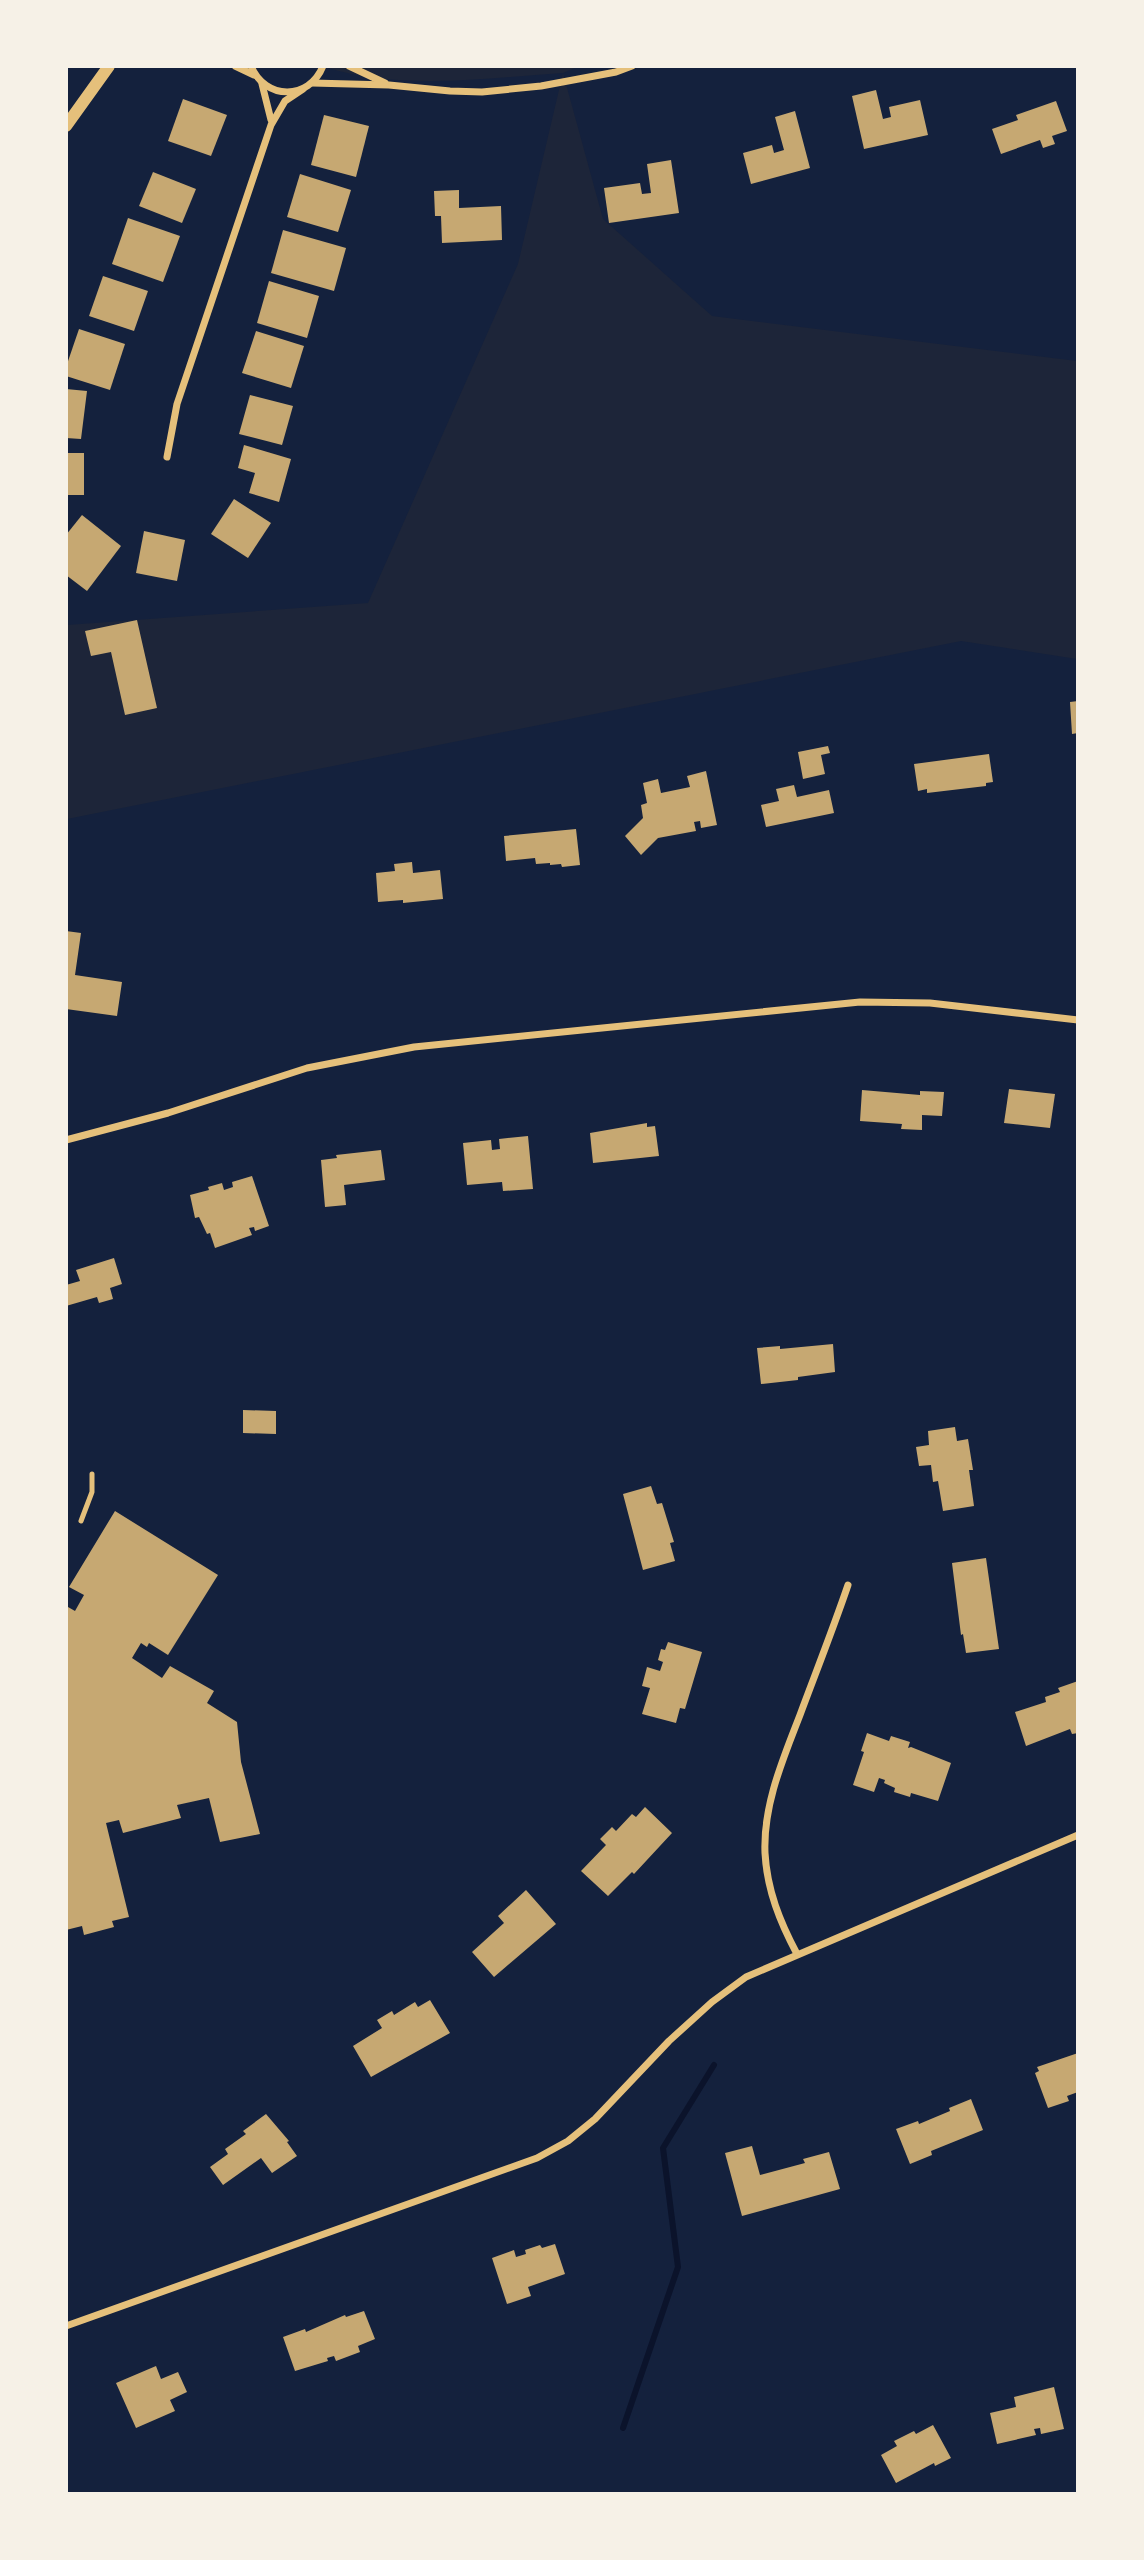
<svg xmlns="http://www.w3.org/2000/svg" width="1144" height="2560" font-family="'IBM Plex Sans',sans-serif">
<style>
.green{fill:#1d2539}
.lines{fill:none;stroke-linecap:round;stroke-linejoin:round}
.stream{stroke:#0b132b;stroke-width:6}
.building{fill:#c6a872}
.service{stroke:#e5c07b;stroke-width:5}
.minor{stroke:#e5c07b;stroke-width:7}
.tertiary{stroke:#e5c07b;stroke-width:12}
</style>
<rect width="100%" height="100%" fill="#14213d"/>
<path class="green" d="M325,67H577L563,73L603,219L712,316L1077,361V659L961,641L67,819V625L368,603L518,264L563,73C484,78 402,91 325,67Z"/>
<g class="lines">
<polyline class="stream" points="623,2428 678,2267 663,2148 714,2065"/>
</g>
<g class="building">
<polygon points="876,90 883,119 891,117 889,107 920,100 928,135 864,149 852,96"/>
<polygon points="183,99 227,115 211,156 168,141"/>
<polygon points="1056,101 1067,131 1052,136 1055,144 1043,148 1040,140 1001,154 992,129 1018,120 1016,115"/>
<polygon points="795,111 810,168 751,184 743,153 772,145 774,153 784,150 775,117"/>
<polygon points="324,115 369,126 356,177 311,165"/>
<polygon points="671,160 679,213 609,223 604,188 640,183 642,194 651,193 647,164"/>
<polygon points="153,172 196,189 182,223 139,206"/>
<polygon points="300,174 351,190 338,232 287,217"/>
<polygon points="459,190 459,208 501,206 502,240 442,243 441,216 435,216 434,191"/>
<polygon points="128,218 180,236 163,282 112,264"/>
<polygon points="283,230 346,248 334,291 271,273"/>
<polygon points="103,276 148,291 134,331 89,316"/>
<polygon points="269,281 319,296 307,338 257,323"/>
<polygon points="79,329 125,344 110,390 66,376 66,367"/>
<polygon points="256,331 304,346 291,388 242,373"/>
<polygon points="66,389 87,391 81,439 66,438"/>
<polygon points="250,395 293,406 282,445 239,434"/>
<polygon points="244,445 291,459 279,502 249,493 255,473 238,468"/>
<rect x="66" y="453" width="18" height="42"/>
<polygon points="234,499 271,523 248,558 211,534"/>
<polygon points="82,515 121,546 87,591 66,575 66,535"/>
<polygon points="144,531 185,540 177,581 136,573"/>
<polygon points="137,620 157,708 125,715 111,652 91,656 85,631"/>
<polygon points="1078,701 1078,733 1072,734 1070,702"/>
<polygon points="828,746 830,753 821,755 825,774 803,779 798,752"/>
<polygon points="989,754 993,782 986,783 986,786 927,793 927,789 918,791 914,764"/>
<polygon points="706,771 717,825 701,828 700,821 694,822 696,831 658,838 641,855 625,836 643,818 641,805 647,803 643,783 658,779 661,793 690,787 687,776"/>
<polygon points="794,785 797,797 829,790 834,813 766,827 761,805 779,801 776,789"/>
<polygon points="576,829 580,865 562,867 561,864 550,865 550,863 536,864 535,858 506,861 504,836"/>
<polygon points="412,862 413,873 440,870 443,899 403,903 403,900 378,902 376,873 395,871 394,864"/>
<polygon points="66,931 81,933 75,975 122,982 117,1016 66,1009"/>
<polygon points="1009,1089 1055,1094 1050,1128 1004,1123"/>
<polygon points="862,1090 920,1095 920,1091 944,1092 942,1116 922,1115 922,1130 901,1129 902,1124 860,1121"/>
<polygon points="647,1123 647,1127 655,1126 659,1156 593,1163 590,1133"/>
<polygon points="528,1136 533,1189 503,1191 502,1182 467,1185 463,1143 491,1140 492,1150 500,1149 499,1139"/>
<polygon points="381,1150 385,1180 344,1185 346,1205 325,1207 321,1160 337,1158 336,1155"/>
<polygon points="252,1176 269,1226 255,1231 254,1227 249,1228 252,1235 215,1248 210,1233 207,1234 199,1217 195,1218 190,1195 209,1190 208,1187 222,1183 224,1190 233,1187 232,1182"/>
<polygon points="114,1258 122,1284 110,1288 113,1299 99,1303 97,1297 66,1306 66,1285 80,1281 76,1270"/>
<polygon points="833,1344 835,1372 798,1377 798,1380 761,1384 757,1348 780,1346 780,1349"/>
<polygon points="243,1410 276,1411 276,1434 243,1433"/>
<polygon points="955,1427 957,1441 968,1439 973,1470 969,1470 974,1506 943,1511 938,1481 933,1482 931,1465 919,1466 916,1447 929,1445 928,1431"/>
<polygon points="651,1486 657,1504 662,1503 674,1542 670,1543 675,1561 643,1570 623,1494"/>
<polygon points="115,1511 218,1575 168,1655 149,1643 147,1647 141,1643 132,1658 162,1678 170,1666 214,1691 207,1703 237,1722 241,1762 260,1834 220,1842 209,1798 177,1805 181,1818 123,1833 119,1820 106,1823 129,1917 112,1921 114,1927 84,1935 82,1926 66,1930 66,1609 68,1607 75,1611 84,1595 69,1587"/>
<polygon points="986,1558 999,1649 966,1653 963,1634 961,1635 952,1563"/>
<polygon points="668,1642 702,1652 685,1709 680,1708 676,1723 642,1714 650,1688 642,1686 647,1667 660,1671 663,1662 658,1660 661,1649 665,1650"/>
<polygon points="1078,1681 1078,1733 1072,1734 1070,1729 1026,1746 1015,1712 1046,1702 1045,1697 1060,1692 1058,1688"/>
<polygon points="867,1733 889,1741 891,1736 910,1742 908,1748 911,1747 951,1763 938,1801 911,1793 910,1797 894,1792 895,1788 884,1783 885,1780 879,1778 874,1792 853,1785 864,1752 861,1751"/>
<polygon points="645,1807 672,1833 634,1874 632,1872 608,1896 581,1871 606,1845 600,1839 612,1827 616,1831 632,1814 636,1817"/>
<polygon points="526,1890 556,1924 494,1977 472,1952 504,1923 498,1916"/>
<polygon points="430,2000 450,2033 371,2077 353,2046 382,2028 377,2020 392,2011 394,2015 415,2002 418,2007"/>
<polygon points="1078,2053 1078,2092 1067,2096 1069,2101 1048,2108 1035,2073 1039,2071 1037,2067"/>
<polygon points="971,2099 983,2130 931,2151 932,2155 910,2164 896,2129 918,2121 919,2124 950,2111 949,2108"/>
<polygon points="266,2114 289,2141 287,2142 297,2156 272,2173 261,2158 223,2185 210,2167 228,2154 225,2149 246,2134 243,2131"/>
<polygon points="752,2146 760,2175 805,2163 803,2159 829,2152 840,2189 742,2216 725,2153"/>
<polygon points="555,2244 565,2274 528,2287 531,2296 507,2304 492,2258 514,2250 516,2257 526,2254 525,2250 540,2245 542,2248"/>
<polygon points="364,2311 375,2339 358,2346 360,2352 336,2361 334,2356 327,2358 328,2361 295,2371 283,2337 305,2329 306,2332 345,2315 346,2317"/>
<polygon points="156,2366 161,2379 178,2372 187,2392 170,2400 175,2411 136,2428 116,2383"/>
<polygon points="1054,2387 1064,2429 1041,2434 1040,2428 1034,2429 1036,2435 997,2444 990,2413 1016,2407 1014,2397"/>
<polygon points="933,2425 951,2458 935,2466 934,2463 896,2483 881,2455 897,2446 894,2441 914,2431 916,2434"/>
</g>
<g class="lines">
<polyline class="service" points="81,1521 92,1492 92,1474"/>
<g class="minor">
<polyline points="235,66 254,75"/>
<path d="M251,66C265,100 309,101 323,66"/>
<polyline points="349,66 385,83"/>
<polyline points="312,83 389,85 450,91 482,92 541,86 616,72 632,66"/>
<polyline points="262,84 271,120"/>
<polyline points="167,457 177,404 271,125 285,101 303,89"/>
<polyline points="66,1140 168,1113 307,1068 414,1047 860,1002 930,1003 1078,1020"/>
<path d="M797,1954C780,1922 767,1890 765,1853C763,1805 783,1759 800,1715C816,1672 833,1629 848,1585"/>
<polyline points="66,2326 537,2158 568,2141 595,2119 669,2041 712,2002 746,1977 1078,1835"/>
</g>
<polyline class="tertiary" points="66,126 109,66"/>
</g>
<rect width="1144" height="2560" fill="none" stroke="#f6f1e7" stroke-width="136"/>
</svg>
